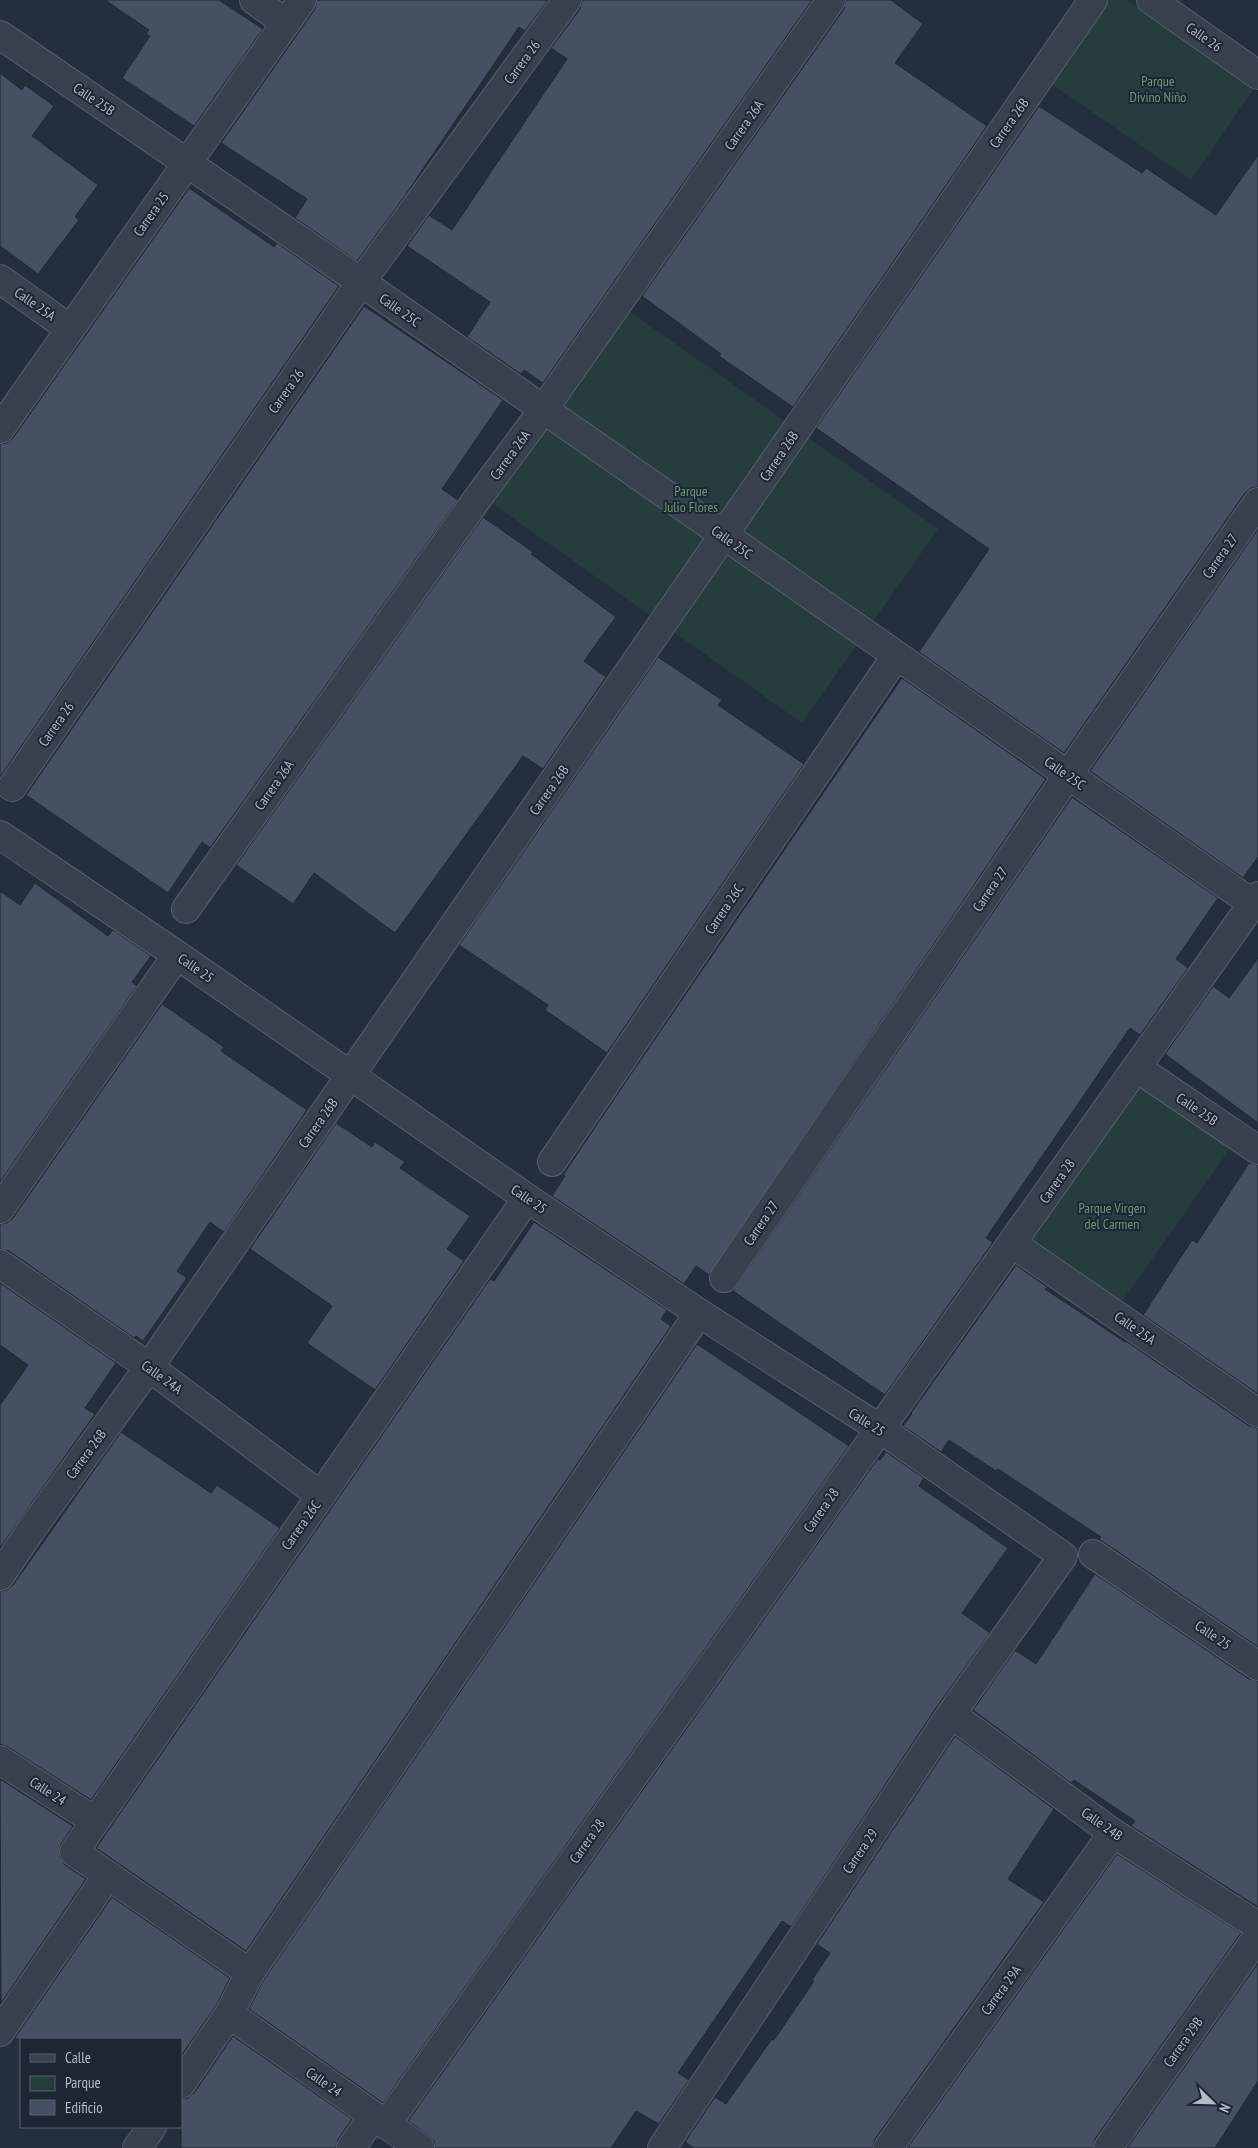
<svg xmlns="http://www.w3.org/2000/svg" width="1258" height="2148" font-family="'PT Sans Narrow',sans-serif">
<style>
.green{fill:#263c3f}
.building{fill:#455162;stroke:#1f2835}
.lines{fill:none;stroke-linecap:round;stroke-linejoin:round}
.minor-casing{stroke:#565f6c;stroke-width:30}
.minor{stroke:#38414e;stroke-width:28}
.labels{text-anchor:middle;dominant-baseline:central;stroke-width:4;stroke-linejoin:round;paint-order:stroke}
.street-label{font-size:14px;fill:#b4bcc9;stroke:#1d2633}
.park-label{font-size:14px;fill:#6b9a76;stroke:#1d2633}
</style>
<rect width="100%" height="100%" fill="#242f3e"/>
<g class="green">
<polygon points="1107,0 1127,0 1254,88 1191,180 1050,83"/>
<polygon points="629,311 938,529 802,723 493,504"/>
<polygon points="1139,1080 1234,1143 1121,1303 1026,1236"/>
</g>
<g class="building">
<polygon points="105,0 219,0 263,29 194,126 122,78 150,36 146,34 149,30"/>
<polygon points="317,0 548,0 525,31 519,27 404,197 357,261 295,218 307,199 221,143 315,9"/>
<polygon points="582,0 812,0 543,383 524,370 521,374 467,337 490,302 407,246 429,215 452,230 567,59 551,48 580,9"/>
<polygon points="846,0 891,0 923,24 895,63 987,126 793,407 719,356 721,354 642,296 844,9"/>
<polygon points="0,73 22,90 25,85 54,106 32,136 98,185 75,217 79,220 38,274 0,246"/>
<polygon points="1039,106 1142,173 1146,168 1216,215 1258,155 1258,487 1251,488 1245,493 1064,753 919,652 989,549 816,428"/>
<polygon points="189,188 274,247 277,243 339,286 0,777 0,444 7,443 13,438"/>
<polygon points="364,306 503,400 442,489 458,500 210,848 202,842 168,893 26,795"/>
<polygon points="483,517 533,552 531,554 616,617 584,661 606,677 543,769 523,756 395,933 314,873 293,904 236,865"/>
<polygon points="1258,529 1258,857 1243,878 1090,771"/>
<polygon points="658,657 722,700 718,705 804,764 607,1053 545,1010 548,1005 459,945"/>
<polygon points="902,678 1046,779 709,1275 696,1266 684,1284 552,1196 565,1176 563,1175 633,1071"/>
<polygon points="1072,797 1218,898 1176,959 1188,968 1140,1035 1130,1028 986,1238 993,1242 885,1395 733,1291"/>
<polygon points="35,883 108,936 113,930 151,956 132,982 137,986 0,1182 0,891 20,905"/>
<polygon points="1258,958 1258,1123 1165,1054 1213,986 1229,998"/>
<polygon points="162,1004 224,1047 221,1051 307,1110 224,1232 210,1222 177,1271 187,1278 143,1341 136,1336 134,1338 9,1251 0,1249 0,1224 7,1223 13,1218"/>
<polygon points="336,1123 372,1147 375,1142 405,1162 400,1168 470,1216 447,1249 464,1261 375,1390 307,1343 332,1306 250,1249"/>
<polygon points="1249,1163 1258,1165 1258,1394 1143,1315 1192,1240 1197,1243"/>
<polygon points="534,1222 667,1310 661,1319 671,1326 246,1951 96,1848 490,1279 494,1281"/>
<polygon points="1016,1265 1047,1287 1045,1289 1125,1342 1126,1341 1249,1426 1258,1428 1258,1647 1099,1539 1101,1537 998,1469 996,1471 949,1440 941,1452 903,1426 912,1414 911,1413"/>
<polygon points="0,1283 116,1363 85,1408 95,1414 0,1548 0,1405 28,1365 0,1345"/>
<polygon points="697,1344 849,1446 383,2103 249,2009 263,1981"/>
<polygon points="121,1432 211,1493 217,1485 280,1528 91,1800 8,1747 0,1744 0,1591 7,1590 13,1585"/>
<polygon points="886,1452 924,1478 919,1486 1008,1548 962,1613 990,1633 938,1705 791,1927 782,1921 678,2073 689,2080 659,2124 636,2111 611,2148 435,2148 434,2141 429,2136 408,2121 874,1464 878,1459 880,1460"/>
<polygon points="1095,1574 1249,1679 1258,1681 1258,1907 1131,1826 1135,1821 1074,1780 1071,1783 973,1710 1015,1650 1036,1664"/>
<polygon points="955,1736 1054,1809 1008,1879 1044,1902 875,2139 873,2148 694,2148 685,2142 715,2097 726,2104 772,2039 774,2040 814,1981 812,1980 830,1953 817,1944"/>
<polygon points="0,1779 73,1826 61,1844 59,1850 60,1858 65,1865 86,1879 1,2003"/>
<polygon points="1117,1854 1241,1933 1095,2139 1093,2148 907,2148"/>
<polygon points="112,1897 230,1978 216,2006 181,2056 181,2039 14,2039"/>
<polygon points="1258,1963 1258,2081 1215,2148 1127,2148"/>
<polygon points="233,2036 352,2119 338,2139 336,2148 181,2148 181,2099 188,2098 194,2093"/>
</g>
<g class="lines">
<g class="minor-casing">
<g id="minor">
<polyline points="254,0 286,23"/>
<polyline points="1151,0 1258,75"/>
<polyline points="0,35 361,282 1252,903"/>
<polyline points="0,279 70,329"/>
<polyline points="0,429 302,0"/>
<polyline points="12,787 361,282 567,0"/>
<polyline points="0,835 177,955 527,1198 699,1313 879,1428 1063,1556 951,1714 662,2148"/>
<polyline points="186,909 475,502 543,410 831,0"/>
<polyline points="1137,1068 1258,1150"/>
<polyline points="552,1162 896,656"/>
<polyline points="0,1209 177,955"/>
<polyline points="1013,1244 1258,1413"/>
<polyline points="0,1264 149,1367 321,1496"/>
<polyline points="724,1278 1068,775 1258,502"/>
<polyline points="1093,1554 1258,1666"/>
<polyline points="0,1576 31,1530 149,1367 1093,0"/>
<polyline points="951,1714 1113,1833 1258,1926"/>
<polyline points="0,1760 95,1821"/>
<polyline points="250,1973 74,1852 527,1198"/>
<polyline points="229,2014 420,2148"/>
<polyline points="0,2032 108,1875"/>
<polyline points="181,2084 229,2014 250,1973 699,1313"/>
<polyline points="386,2125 1258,896"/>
<polyline points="137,2148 152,2127"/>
<polyline points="351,2148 373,2116"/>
<polyline points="888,2148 1113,1833"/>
<polyline points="1108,2148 1258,1936"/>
</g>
</g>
<use href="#minor" class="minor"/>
</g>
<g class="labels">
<g class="street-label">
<text transform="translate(1204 37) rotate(35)">Calle 26</text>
<text transform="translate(522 62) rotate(-54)">Carrera 26</text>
<text transform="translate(94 99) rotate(34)">Calle 25B</text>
<text transform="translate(1009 123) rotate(-55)">Carrera 26B</text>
<text transform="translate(744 125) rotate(-55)">Carrera 26A</text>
<text transform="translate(151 214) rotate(-55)">Carrera 25</text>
<text transform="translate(35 304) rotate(35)">Calle 25A</text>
<text transform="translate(400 310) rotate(35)">Calle 25C</text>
<text transform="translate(286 391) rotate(-55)">Carrera 26</text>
<text transform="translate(510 455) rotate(-54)">Carrera 26A</text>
<text transform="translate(779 456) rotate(-56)">Carrera 26B</text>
<text transform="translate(732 542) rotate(35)">Calle 25C</text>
<text transform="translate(1220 556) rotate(-55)">Carrera 27</text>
<text transform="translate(56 724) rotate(-55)">Carrera 26</text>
<text transform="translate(1065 773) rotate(35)">Calle 25C</text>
<text transform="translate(274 785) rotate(-55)">Carrera 26A</text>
<text transform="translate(549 790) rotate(-55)">Carrera 26B</text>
<text transform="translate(990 889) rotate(-56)">Carrera 27</text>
<text transform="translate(724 909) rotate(-56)">Carrera 26C</text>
<text transform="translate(196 968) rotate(35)">Calle 25</text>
<text transform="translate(1197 1109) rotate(34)">Calle 25B</text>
<text transform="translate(318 1123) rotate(-55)">Carrera 26B</text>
<text transform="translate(1057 1181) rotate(-55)">Carrera 28</text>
<text transform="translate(529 1199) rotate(34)">Calle 25</text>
<text transform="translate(761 1223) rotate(-56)">Carrera 27</text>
<text transform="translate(1135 1328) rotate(35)">Calle 25A</text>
<text transform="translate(162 1377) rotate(36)">Calle 24A</text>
<text transform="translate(867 1422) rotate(32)">Calle 25</text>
<text transform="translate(86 1454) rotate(-54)">Carrera 26B</text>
<text transform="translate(821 1510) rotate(-55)">Carrera 28</text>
<text transform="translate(301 1525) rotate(-55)">Carrera 26C</text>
<text transform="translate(1213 1635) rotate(34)">Calle 25</text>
<text transform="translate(48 1791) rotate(33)">Calle 24</text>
<text transform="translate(1102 1824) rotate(35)">Calle 24B</text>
<text transform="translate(587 1841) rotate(-55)">Carrera 28</text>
<text transform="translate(860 1851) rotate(-56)">Carrera 29</text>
<text transform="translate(1001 1990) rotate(-54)">Carrera 29A</text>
<text transform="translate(1183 2042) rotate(-55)">Carrera 29B</text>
<text transform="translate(324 2082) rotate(35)">Calle 24</text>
</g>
<g class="park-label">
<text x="1158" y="81">Parque<tspan x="1158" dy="16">Divino Niño</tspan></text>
<text x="691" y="491">Parque<tspan x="691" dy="16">Julio Flores</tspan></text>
<text x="1112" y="1208">Parque Virgen<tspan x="1112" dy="16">del Carmen</tspan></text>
</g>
</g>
<rect x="20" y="2038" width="162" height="90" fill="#1d2633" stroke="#59626f"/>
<rect x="30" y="2054" width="25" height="8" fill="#38414e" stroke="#59626f"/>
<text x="65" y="2063" font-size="15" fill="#b4bcc9">Calle</text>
<rect x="30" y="2076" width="25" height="15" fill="#263c3f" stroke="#59626f"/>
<text x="65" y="2088" font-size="15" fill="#b4bcc9">Parque</text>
<rect x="30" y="2100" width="25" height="15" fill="#455162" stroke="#59626f"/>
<text x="65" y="2113" font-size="15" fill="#b4bcc9">Edificio</text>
<g transform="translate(1213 2103) rotate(113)" stroke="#1d2633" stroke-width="4" paint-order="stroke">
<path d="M0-4L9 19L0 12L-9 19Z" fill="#b4bcc9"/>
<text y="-8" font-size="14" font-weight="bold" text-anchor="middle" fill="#b4bcc9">N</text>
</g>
</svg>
